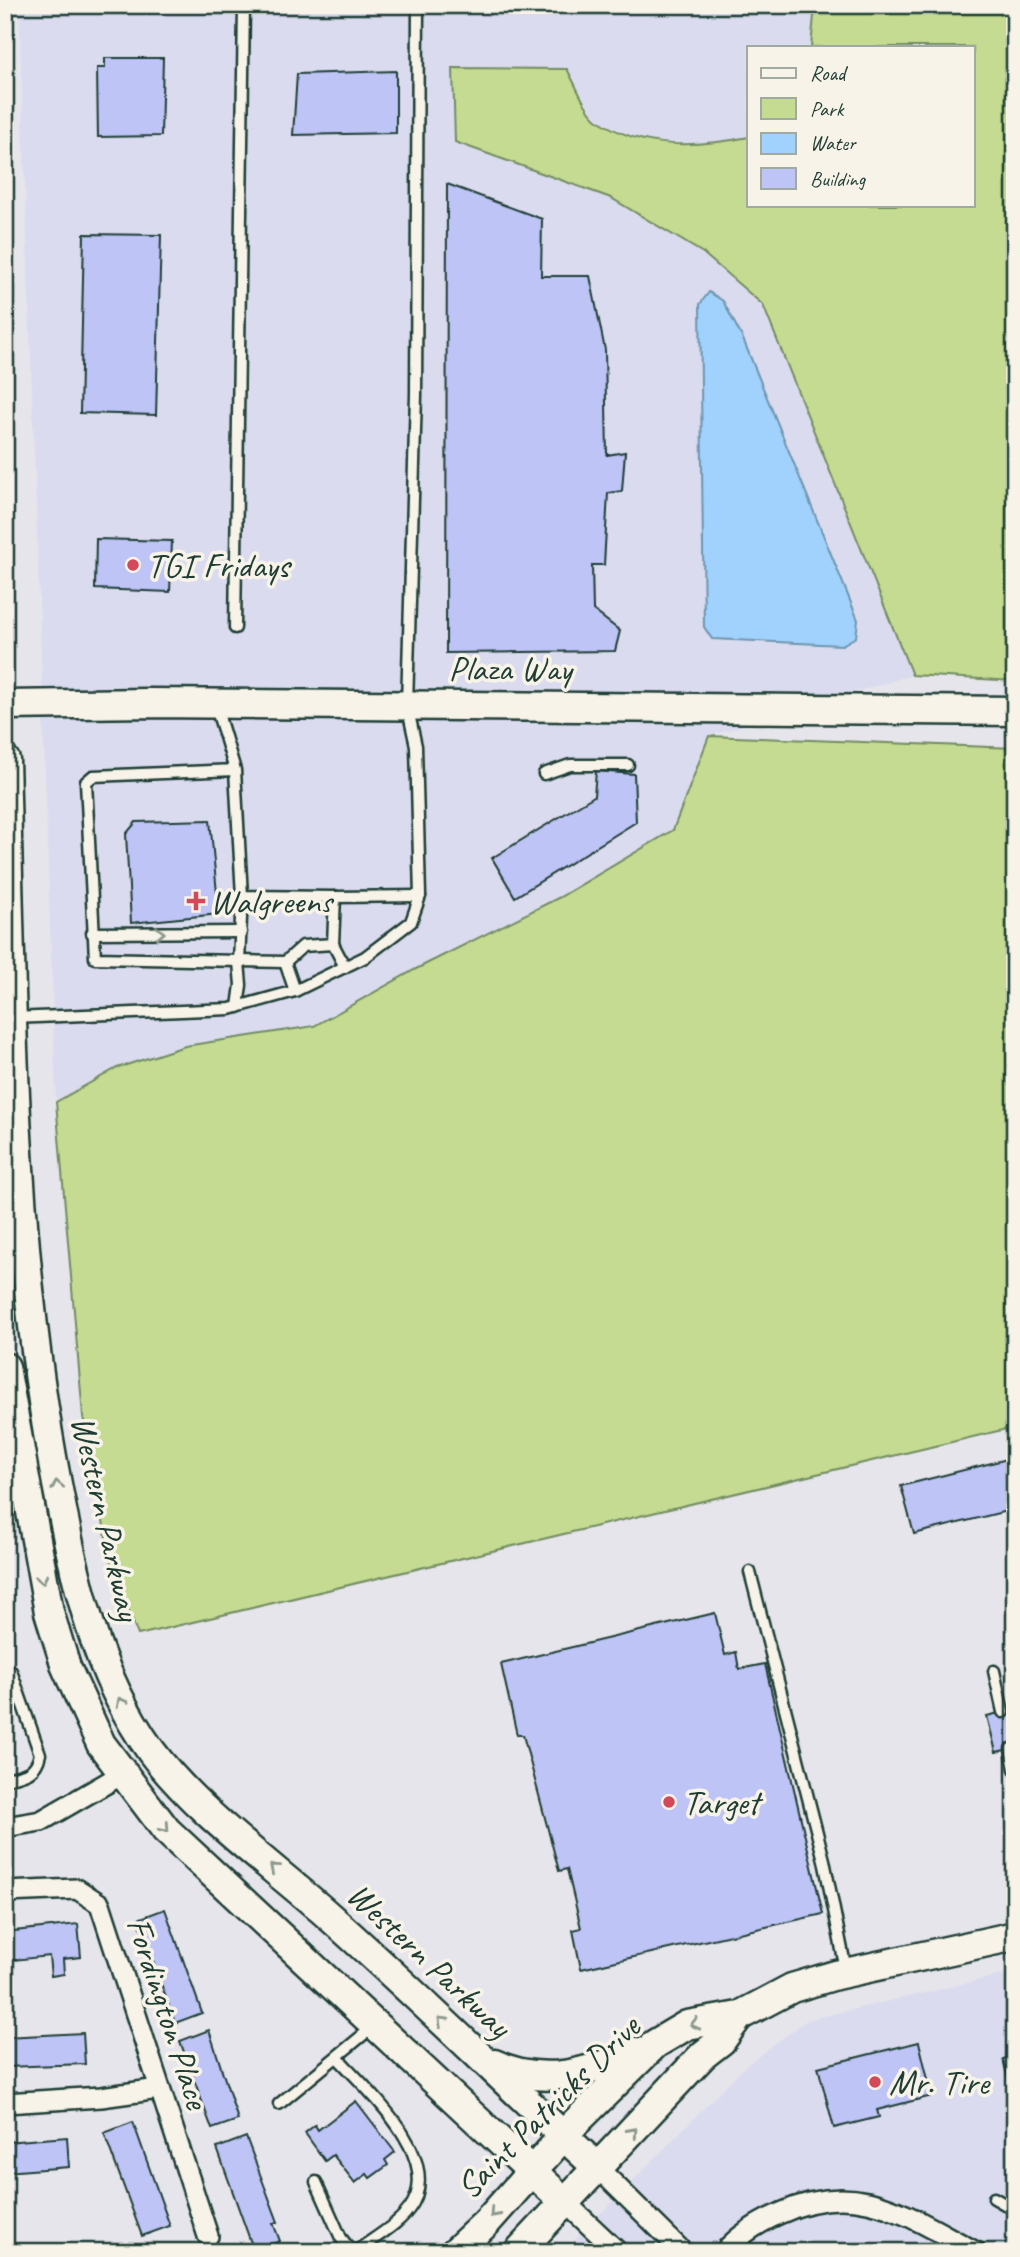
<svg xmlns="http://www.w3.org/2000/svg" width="1020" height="2257" font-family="Caveat,sans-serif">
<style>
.built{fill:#dadbef}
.green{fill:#c4db91;stroke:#728c62;stroke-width:2}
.water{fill:#a1d1fd;stroke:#6d96ad;stroke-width:2}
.building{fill:#bec4f6;stroke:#1f3d34;stroke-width:2}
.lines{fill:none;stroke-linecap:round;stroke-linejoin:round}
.lane-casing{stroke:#1f3d34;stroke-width:15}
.street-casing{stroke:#1f3d34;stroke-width:24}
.secondary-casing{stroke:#1f3d34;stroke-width:33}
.lane{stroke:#f7f3e8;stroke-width:10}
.street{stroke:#f7f3e8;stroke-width:19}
.secondary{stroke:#f7f3e8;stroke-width:28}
.oneway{stroke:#8b988e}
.poi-dot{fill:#d1495b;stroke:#f7f3e8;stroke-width:2.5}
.labels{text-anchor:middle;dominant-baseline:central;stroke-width:7;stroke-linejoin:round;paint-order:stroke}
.poi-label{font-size:35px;fill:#1f3d34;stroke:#f7f3e8;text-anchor:start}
.street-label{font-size:35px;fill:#1f3d34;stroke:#f7f3e8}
</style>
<rect width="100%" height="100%" fill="#e6e5ec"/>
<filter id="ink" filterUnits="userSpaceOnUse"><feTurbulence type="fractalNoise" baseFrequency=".0143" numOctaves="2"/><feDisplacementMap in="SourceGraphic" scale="14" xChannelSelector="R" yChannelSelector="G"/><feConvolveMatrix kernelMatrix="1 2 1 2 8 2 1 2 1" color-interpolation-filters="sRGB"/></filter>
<g filter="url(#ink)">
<g class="built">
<polygon points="19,5 815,5 811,47 749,47 749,137 715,143 651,144 596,119 567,69 454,68 455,141 611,198 703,253 763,305 912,675 709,736 673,830 560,897 416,969 314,1026 185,1046 117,1068 56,1102"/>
<polygon points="1015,1972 1015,2252 563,2252 745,2066 807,2020"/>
</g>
<g class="green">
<path d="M815,5H1015V681L912,675L763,305L703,253L611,198L455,142L453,68L567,69C575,83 585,110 598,120C643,151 698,147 749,137V205H973V47H811Z"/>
<polygon points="709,736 1015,748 1015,1427 138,1635 112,1568 83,1416 56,1102 117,1068 185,1046 314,1026 416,969 560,897 673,830"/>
</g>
<polygon class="water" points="709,292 723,301 743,339 858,620 856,637 842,645 712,639 704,627 700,304"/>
<g class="building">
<polygon points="105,58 163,58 161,136 98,137 97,68 105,68"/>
<polygon points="396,71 396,133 293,135 297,74"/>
<polygon points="447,184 542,219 541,276 590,276 605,350 607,455 625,452 622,491 608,493 604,565 592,565 593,610 620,631 615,651 446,653"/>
<polygon points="84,234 161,235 156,415 80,413"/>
<polygon points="96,539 172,541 170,592 95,589"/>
<polygon points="596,771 634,774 636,822 515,897 492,858 594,796"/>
<polygon points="210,820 219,914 131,923 126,834 136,822"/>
<polygon points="1015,1457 1015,1509 914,1534 901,1486"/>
<polygon points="715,1613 725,1655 736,1652 739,1669 765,1664 823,1914 581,1969 573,1930 581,1928 567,1869 559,1871 523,1735 517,1735 501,1664"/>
<polygon points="1015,1709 1015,1748 996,1752 987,1716"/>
<polygon points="165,1909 202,2013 175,2023 138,1919"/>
<polygon points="78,1924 81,1957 63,1959 64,1974 51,1976 49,1956 5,1961 5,1932"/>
<polygon points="209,2030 238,2120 212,2129 180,2041"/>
<polygon points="83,2033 85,2064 5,2067 5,2037"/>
<polygon points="919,2042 932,2096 877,2110 879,2117 834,2128 818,2067"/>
<polygon points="1015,2056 1015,2108 1003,2059"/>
<polygon points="356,2101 395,2152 385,2160 388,2165 370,2178 367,2174 355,2183 333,2155 325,2161 305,2133 315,2125 318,2130"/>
<polygon points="133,2122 170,2226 142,2236 104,2133"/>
<polygon points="67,2137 69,2167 5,2172 5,2142"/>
<polygon points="246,2137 278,2222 273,2223 280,2241 254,2251 217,2148"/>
<polygon points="5,2211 7,2211 11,2252 5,2252"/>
</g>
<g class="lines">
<g class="lane-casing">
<g id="lane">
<polyline points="235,628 244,5"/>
<polyline points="216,707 235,770 93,776 86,782 95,958 285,962 303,946 333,944 335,897 242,896 235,770"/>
<polyline points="544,774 570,765 628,765"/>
<polyline points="335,897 420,896"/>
<polyline points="92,933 241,932"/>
<polyline points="333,944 345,967"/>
<polyline points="285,962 295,991"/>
<polyline points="238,1007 241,985 239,962 242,896"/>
<polyline points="13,1018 230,1009 295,991 365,957 411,922 420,896 416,746 407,705 416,395 418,5"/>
<polyline points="750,1572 824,1860 846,1970"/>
<path d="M5,1667L11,1671L40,1754C36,1774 23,1775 5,1779"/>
<polyline points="994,1671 1003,1712"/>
<polyline points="1011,1749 1015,1769"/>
<path d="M337,2057C367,2090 440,2154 413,2203C402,2223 374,2238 355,2252"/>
<polyline points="279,2104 374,2026"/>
<polyline points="316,2182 341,2238 352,2252"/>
<polyline points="994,2198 1015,2210"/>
</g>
</g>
<g class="street-casing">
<g id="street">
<polyline points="5,1827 41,1821 124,1773"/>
<polyline points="5,1892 77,1889 100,1904 208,2236"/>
<polyline points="5,2103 101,2097 159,2089"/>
<polyline points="599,2169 683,2252"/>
<polyline points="566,2203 618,2252"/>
<path d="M724,2252C740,2234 760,2222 781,2213C859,2177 908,2217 976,2252"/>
</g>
</g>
<g class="secondary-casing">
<g id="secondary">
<polyline points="5,705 149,703 1015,711"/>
<path d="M5,760C12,1002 11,1245 57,1484C75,1578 94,1672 151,1751C196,1812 274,1867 331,1918C422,1999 509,2086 599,2169"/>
<polyline points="5,1367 49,1612 66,1667 101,1744 166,1830 566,2203"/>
<path d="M494,2064C542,2087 590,2073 636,2052"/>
<polyline points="455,2252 486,2223 573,2125 655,2044 687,2025 739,2016 792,1988 836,1975 1015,1936"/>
<polyline points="518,2252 703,2055 721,2041 739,2016"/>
</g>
</g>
<use href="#lane" class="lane"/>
<use href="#street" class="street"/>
<use href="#secondary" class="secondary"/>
</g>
<defs><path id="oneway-chevron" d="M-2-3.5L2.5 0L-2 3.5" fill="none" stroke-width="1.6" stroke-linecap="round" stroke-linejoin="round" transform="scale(1.75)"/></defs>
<g class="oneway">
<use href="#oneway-chevron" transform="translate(160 933)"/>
<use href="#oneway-chevron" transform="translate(57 1485) rotate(-101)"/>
<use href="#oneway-chevron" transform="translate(42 1579) rotate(79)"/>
<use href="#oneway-chevron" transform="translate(121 1702) rotate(-117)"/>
<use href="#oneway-chevron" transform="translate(165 1828) rotate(48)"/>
<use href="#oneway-chevron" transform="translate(274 1868) rotate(-139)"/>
<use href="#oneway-chevron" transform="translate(442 2021) rotate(-136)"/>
<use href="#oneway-chevron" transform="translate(695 2024) rotate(166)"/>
<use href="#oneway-chevron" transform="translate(633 2132) rotate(-48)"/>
<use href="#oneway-chevron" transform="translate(494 2213) rotate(132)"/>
</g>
</g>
<g class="poi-dot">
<circle cx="133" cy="565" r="7"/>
<path d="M192.5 890.5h7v7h7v7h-7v7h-7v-7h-7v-7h7z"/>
<circle cx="669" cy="1802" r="7"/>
<circle cx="875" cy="2082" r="7"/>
</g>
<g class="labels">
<g class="poi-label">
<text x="147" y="565">TGI Fridays</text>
<text x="210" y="901">Walgreens</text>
<text x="683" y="1802">Target</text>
<text x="889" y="2082">Mr. Tire</text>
</g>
<g class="street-label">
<text x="510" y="668">Plaza Way</text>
<text transform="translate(106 1518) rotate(77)">Western Parkway</text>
<text transform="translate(429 1960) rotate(43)">Western Parkway</text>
<text transform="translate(168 2013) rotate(72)">Fordington Place</text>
<text transform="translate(548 2107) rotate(-45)">Saint Patricks Drive</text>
</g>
</g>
<rect width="1020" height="2257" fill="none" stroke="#f7f3e8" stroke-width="28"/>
<rect x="14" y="14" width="992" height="2229" fill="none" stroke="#1f3d34" stroke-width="2.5" filter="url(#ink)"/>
<rect x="747" y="46" width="228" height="161" fill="#f7f3e8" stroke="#a1aaa0" stroke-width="2"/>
<rect x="761" y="68" width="35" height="10" fill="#f7f3e8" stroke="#a1aaa0" stroke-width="2"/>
<text x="810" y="80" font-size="21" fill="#1f3d34">Road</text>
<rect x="761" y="98" width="35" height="21" fill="#c4db91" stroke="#a1aaa0" stroke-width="2"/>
<text x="810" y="116" font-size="21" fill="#1f3d34">Park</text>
<rect x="761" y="133" width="35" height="21" fill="#a1d1fd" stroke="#a1aaa0" stroke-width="2"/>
<text x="810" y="150" font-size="21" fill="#1f3d34">Water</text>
<rect x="761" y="168" width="35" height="21" fill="#bec4f6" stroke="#a1aaa0" stroke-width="2"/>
<text x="810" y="186" font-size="21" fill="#1f3d34">Building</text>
</svg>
